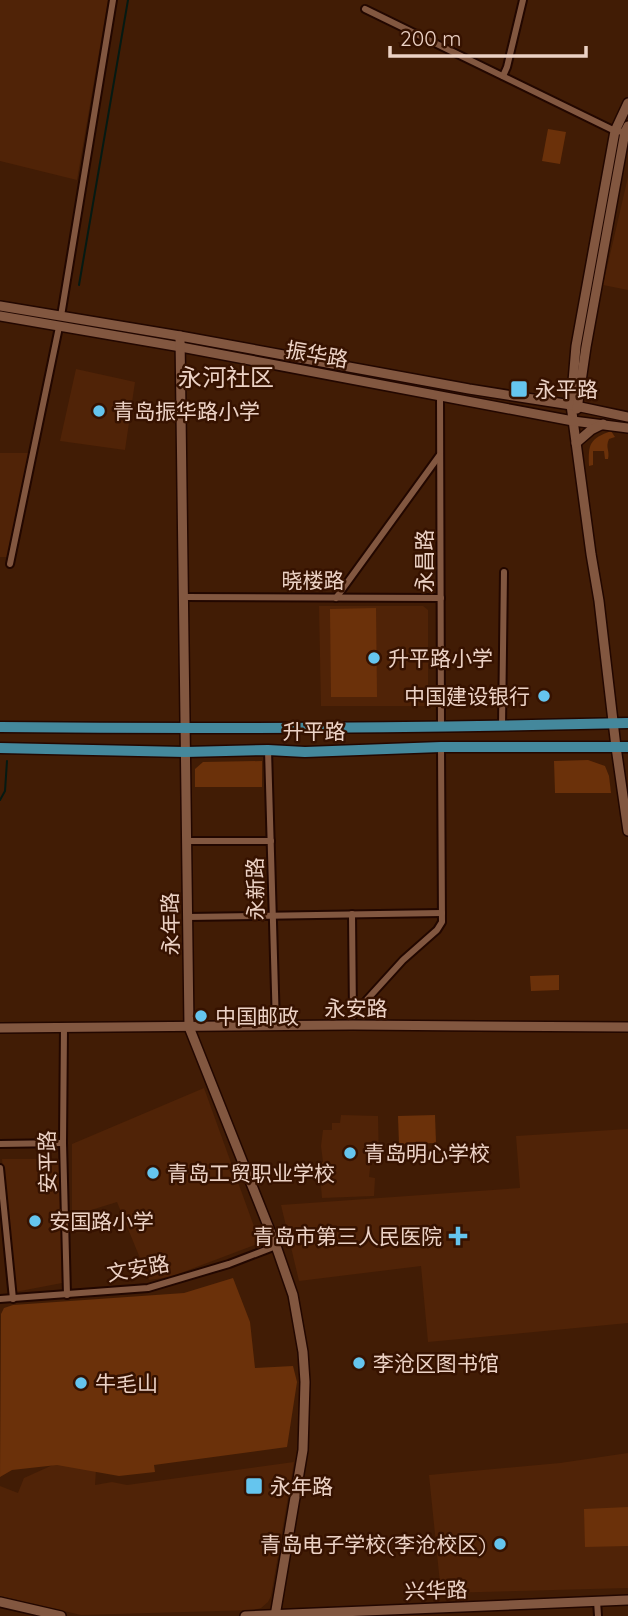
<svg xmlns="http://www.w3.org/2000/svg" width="628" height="1616" font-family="Quicksand,'Noto Sans SC',sans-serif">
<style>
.built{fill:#502307}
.green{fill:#6b310a}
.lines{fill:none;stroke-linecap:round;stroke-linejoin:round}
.stream{stroke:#051a13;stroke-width:2}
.street-casing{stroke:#220700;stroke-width:10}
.secondary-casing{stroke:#220700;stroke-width:12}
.primary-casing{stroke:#220700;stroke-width:13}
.street{stroke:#825740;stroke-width:6}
.secondary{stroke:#825740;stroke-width:9}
.primary{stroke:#44889c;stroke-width:10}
.poi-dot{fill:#65c5ee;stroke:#361200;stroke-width:2.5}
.labels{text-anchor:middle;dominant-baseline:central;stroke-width:5;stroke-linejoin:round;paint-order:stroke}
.street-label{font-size:21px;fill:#ecd2c5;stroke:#361200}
.poi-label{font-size:21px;fill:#ecd2c5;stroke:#361200;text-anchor:start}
.quarter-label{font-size:24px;fill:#ecd2c5;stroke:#361200}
</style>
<rect width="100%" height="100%" fill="#411c05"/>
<g class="built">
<polygon points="0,0 108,0 77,180 0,161"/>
<polygon points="628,177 628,290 603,285"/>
<polygon points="76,369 135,382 125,450 60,441"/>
<polygon points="0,453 31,453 8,557 0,557"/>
<polygon points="319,606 423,606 428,610 428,706 321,706"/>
<polygon points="204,1088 260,1243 170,1277 149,1280 117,1202 72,1216 72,1144"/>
<polygon points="341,1115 378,1116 379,1162 371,1160 369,1177 375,1178 374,1196 322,1198 319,1163 323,1162 321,1146 323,1130 332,1130 332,1123 340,1123"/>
<polygon points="628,1129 628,1323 428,1342 421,1266 299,1281 281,1205 520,1188 516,1136"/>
<polygon points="2,1159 60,1159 62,1283 15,1292"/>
<polygon points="628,1453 628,1588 441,1593 429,1475 560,1463"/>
<polygon points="294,1462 271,1596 268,1602 261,1608 254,1610 81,1615 0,1596 0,1486 18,1493 24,1478 55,1464 96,1470 95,1485 112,1482 127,1485"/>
</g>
<g class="green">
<polygon points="548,129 566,132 560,164 542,161"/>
<path d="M611,431L615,437L609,439C605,448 610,450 608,459H605L604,451H593V465L589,466C588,443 590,439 611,431Z"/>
<polygon points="376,608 377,697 331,697 330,609"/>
<polygon points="588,760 605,766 609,776 611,793 555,793 554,761"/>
<polygon points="262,761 262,787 195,787 195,769 203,762"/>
<polygon points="559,975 559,990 531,991 530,976"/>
<polygon points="435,1115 436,1143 399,1144 398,1116"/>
<polygon points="233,1278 250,1322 255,1368 293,1366 297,1382 287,1447 154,1465 155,1472 119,1476 57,1465 12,1470 0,1477 1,1314 4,1308 13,1305 184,1293"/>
<polygon points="628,1507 628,1546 585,1547 584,1509"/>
</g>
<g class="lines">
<g class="stream">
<polyline points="79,285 128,0"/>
<polyline points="0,800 5,791 7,761"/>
</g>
<g class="street-casing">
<g id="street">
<polyline points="365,9 615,131 625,132"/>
<polyline points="503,76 507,67 523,0"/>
<polyline points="61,316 113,0"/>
<polyline points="440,395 441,727"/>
<polyline points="10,564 59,327"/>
<polyline points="184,597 441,598"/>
<polyline points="336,598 439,456"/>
<polyline points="502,726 504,572"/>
<polyline points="268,750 276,1026"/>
<polyline points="186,841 271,841"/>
<polyline points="352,914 353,1016"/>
<polyline points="187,917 442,913"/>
<polyline points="353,1015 403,960 437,930 442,922 441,747"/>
<polyline points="64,1028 63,1143 67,1295"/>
<polyline points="0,1144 63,1143"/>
<polyline points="0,1168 13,1299"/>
<polyline points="0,1299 148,1288 229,1264 276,1246"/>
<polyline points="597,1601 598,1616"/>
</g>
</g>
<g class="secondary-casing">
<g id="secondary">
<polyline points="628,103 615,131 576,346 571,405 591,554 599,601 616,747 628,831"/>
<polyline points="0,306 180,336 469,389 571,405 628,417"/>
<polyline points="0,316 181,347 573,421 628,428"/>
<polyline points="180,336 189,1027 276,1246 293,1295 303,1352 305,1382 303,1450 275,1616"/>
<polyline points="577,409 586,347 625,132 628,126"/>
<polyline points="576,443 591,430 603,424"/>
<polyline points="0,1028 353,1025 628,1027"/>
<polyline points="0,1602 61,1616"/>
<polyline points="245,1616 628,1600"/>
</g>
</g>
<g class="primary-casing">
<g id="primary">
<path d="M0,727C209,729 419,728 628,723"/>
<polyline points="0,748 185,752 268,750 305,752 441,747 628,747"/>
</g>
</g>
<use href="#street" class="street"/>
<use href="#secondary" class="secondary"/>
<use href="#primary" class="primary"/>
</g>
<g class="poi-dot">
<rect x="510" y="380" width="18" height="18" rx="3.5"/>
<circle cx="99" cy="411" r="7"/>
<circle cx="374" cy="658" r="7"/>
<circle cx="544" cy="696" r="7"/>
<circle cx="201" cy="1016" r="7"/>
<circle cx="350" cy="1153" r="7"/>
<circle cx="153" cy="1173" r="7"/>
<circle cx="35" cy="1221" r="7"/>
<path d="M454.5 1225.5h7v7h7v7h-7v7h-7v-7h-7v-7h7z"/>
<circle cx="359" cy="1363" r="7"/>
<circle cx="81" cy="1383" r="7"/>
<rect x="245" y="1477" width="18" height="18" rx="3.5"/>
<circle cx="500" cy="1544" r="7"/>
</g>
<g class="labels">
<g class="street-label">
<text transform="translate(317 354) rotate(10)">振华路</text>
<text transform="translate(424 561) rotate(-90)">永昌路</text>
<text x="313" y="580">晓楼路</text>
<text x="314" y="731">升平路</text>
<text transform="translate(255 889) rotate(-91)">永新路</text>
<text transform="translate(170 924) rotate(-91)">永年路</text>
<text x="356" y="1008">永安路</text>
<text transform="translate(47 1162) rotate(-91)">安平路</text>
<text transform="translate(138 1268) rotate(-10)">文安路</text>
<text transform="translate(436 1590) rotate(-2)">兴华路</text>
</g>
<g class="poi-label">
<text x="535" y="389">永平路</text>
<text x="113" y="411">青岛振华路小学</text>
<text x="388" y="658">升平路小学</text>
<text x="530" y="696" text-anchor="end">中国建设银行</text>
<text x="215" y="1016">中国邮政</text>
<text x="364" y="1153">青岛明心学校</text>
<text x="167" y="1173">青岛工贸职业学校</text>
<text x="49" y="1221">安国路小学</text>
<text x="442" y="1236" text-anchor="end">青岛市第三人民医院</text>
<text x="373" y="1363">李沧区图书馆</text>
<text x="95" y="1383">牛毛山</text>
<text x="270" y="1486">永年路</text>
<text x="486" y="1544" text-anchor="end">青岛电子学校(李沧校区)</text>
</g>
<g class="quarter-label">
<text x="226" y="377">永河社区</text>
</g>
</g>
<path d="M390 46v10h196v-10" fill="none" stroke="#ecd2c5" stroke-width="3.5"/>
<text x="400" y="46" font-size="21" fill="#ecd2c5" stroke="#361200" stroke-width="5" paint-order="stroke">200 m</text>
</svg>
